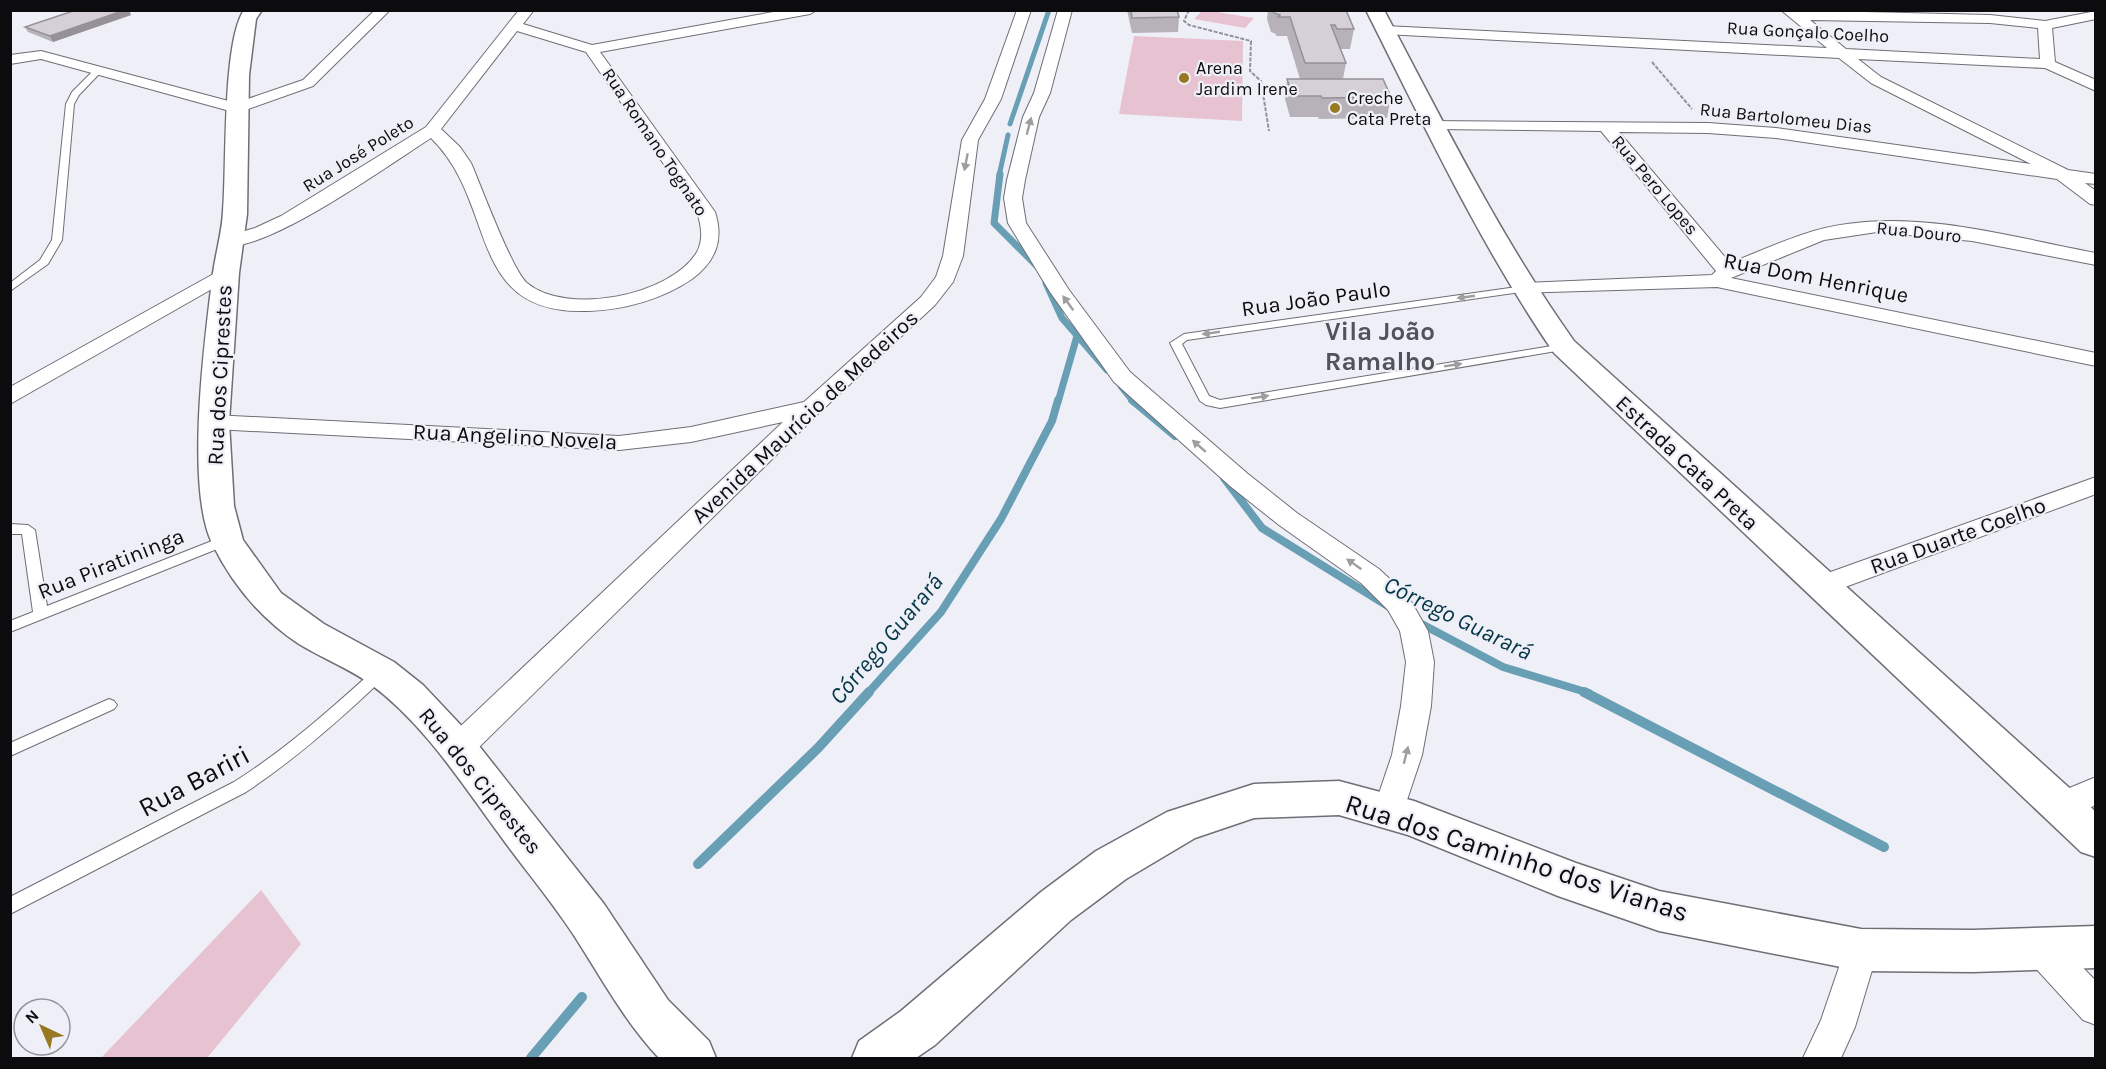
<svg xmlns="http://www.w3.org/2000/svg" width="2106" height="1069" font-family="Karla,sans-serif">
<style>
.green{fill:#e7c2d1}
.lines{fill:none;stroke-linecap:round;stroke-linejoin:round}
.stream-far3{stroke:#689fb4;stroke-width:5}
.stream-far2{stroke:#689fb4;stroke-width:7}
.stream-far1{stroke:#689fb4;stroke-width:8}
.stream{stroke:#689fb4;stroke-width:10}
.lane-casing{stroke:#6e6e76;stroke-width:2}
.street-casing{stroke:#6e6e76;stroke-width:2}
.secondary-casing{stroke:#6e6e76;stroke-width:3}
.path{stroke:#929299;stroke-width:2;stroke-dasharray:4 1.5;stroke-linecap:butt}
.lane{fill:#fff;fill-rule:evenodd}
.street{fill:#fff;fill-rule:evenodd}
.secondary{fill:#fff;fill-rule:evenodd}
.wall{fill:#b7b2b9}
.shaded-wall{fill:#959196}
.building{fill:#d5cfd7;stroke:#959196;stroke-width:1.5}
.oneway{fill:#9e9e9f}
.poi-dot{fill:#987921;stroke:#efeff8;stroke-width:2}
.labels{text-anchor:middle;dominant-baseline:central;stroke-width:4.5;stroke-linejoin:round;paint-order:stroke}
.far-street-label{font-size:18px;fill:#0c0c0f;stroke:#efeff8}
.far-poi-label{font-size:18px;fill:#0c0c0f;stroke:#efeff8;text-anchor:start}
.street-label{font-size:22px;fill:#0c0c0f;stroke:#efeff8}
.water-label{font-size:24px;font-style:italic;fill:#033747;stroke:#efeff8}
.quarter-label{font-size:26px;font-weight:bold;fill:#52525a;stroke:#efeff8}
.near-street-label{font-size:27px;fill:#0c0c0f;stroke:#efeff8}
</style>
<rect width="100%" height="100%" fill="#efeff8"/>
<g class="green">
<polygon points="1203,10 1210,11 1254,18 1245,28 1194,19"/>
<polygon points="1134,36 1243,41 1242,121 1119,114"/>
<polygon points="261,890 301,944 207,1058 101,1058"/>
</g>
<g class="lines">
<g class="stream-far3">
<polyline points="1010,124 1049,10"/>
<polyline points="999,176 1008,135"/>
</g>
<g class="stream-far2">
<polyline points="1000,174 994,223 1037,266"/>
<polyline points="1046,283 1062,318 1107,370"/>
<polyline points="1121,386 1134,402"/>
<polyline points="1058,402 1077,336"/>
</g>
<g class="stream-far1">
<polyline points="1132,400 1175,436"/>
<polyline points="1224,478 1262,528 1391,608"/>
<polyline points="1416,621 1503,667 1589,693"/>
<polyline points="868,693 941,612 1001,519 1052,421 1058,400"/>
</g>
<g class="stream">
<polyline points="1584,692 1884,847"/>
<polyline points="698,864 818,748 869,692"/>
<polyline points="531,1058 582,997"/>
</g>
<g class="lane-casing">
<g id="lane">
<polygon points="94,70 101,72 79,95 74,104 62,240 48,264 10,291 10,283 40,260 52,240 66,104 72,92"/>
<polygon points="1524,286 1528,287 1528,291 1187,340 1182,344 1209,396 1220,400 1564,344 1570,347 1568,349 1220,408 1206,405 1200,401 1170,343 1184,334"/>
<polygon points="10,524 28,525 35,530 47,606 222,537 227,535 234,540 232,543 10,632 10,621 33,612 22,534 10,534"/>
<path d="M381,666L386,668L389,672L386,676C342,718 297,758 246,792L10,914V897L234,782C286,749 331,709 376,668Z"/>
<polygon points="109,699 114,701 117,705 114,709 10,756 10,743"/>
</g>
</g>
<g class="street-casing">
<g id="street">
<polygon points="375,10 390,10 313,86 237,113 41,59 10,64 10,55 41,51 236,103 303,80"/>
<path d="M519,10H534L523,24L592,45L784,10H817L810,14L600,52L715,212C724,240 716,261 692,279C663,299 624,310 588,311C464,315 499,204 431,138C393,162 264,255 224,245L222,241L224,237L255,228L281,216L426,127ZM517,31L586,52L697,212C701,225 704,239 697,252C671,296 566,316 527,283C512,270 481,186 471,163L460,147L441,129Z"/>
<polygon points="1017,10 1031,10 1001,99 978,140 963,256 953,282 935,305 820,412 469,757 458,761 447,757 443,748 447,739 783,422 691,442 619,450 214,429 206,427 203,422 206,417 214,415 619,436 691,427 804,402 921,297 936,277 943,256 962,140 985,99"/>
<polygon points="1058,10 1072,10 1050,93 1039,117 1025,180 1022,198 1026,223 1069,290 1130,372 1248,474 1297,513 1379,569 1408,596 1428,631 1434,662 1431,706 1422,755 1400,821 1389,825 1378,821 1373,811 1392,755 1401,706 1406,662 1400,631 1388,610 1361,583 1279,525 1230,486 1114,382 1050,292 1008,223 1004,198 1007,180 1023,117 1034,93"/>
<path d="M1781,10L1990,15L2045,21L2096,11V19L2052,28L2055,62L2096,80V91L2045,68L1858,59L1881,77L2068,170L2096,174V184L2085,183L2096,191V205L2090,204L2057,179L1776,138L1708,133L1619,132L1730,263C1769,248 1806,229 1847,224C1929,212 2015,238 2096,253V265L1972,241L1877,232L1824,240L1731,278L2096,353V366L1717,287L1517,293L1514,289L1517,285L1524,283L1712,275L1716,271L1601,131L1434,129L1426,124L1428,121L1708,123L1776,128L2031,164L1871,83L1839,58L1385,34L1378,30L1385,26L1827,48ZM1810,20L1990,23L2038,28L2040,59L1846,49Z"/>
<polygon points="226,267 236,273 233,277 10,404 10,387"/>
<polygon points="2096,477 2096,494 1829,593 1820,596 1811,593 1807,586 1811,579"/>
<polygon points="2096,777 2096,805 2061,820 2050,816 2045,806 2050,796"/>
<polygon points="1861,933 1873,938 1878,950 1855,1027 1841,1058 1803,1058 1821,1020 1849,938"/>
<polygon points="2042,933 2054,938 2096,981 2096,1025 2083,1020 2030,962 2025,950 2030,938"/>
</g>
</g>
<g class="secondary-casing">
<g id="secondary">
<path d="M244,10H262L256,19L249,75L247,214L239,273L229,422L234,506L243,540L281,593L324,624L394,662L423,685L472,737L604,904L668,1000L709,1041L716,1058H659C625,1022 602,979 575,937C553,903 526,871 502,838C462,784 424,723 369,683C348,668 322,658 299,644C261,619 232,584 212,543C185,486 205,337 213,273C216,252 222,232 223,212C227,167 222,43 244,10Z"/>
<path d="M1366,10H1384C1444,123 1500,237 1574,341L2096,812V857L2081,852L1554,353C1480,245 1425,127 1366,10Z"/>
<polygon points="1339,781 1414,801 1576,863 1659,891 1861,929 1973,930 2096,926 2096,968 1973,972 1861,971 1659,931 1558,896 1408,835 1339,815 1254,818 1195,838 1126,879 1071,920 935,1045 916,1058 852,1058 859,1041 901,1011 1041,892 1096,851 1167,812 1254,784"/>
</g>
</g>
<g class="path">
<polyline points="1189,10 1184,21 1189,25 1251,41 1250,71 1261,81 1269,131"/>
<polyline points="1652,62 1692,109"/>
</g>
<use href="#lane" class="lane"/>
<use href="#street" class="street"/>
<use href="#secondary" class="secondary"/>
</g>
<g class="wall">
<polygon points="76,10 129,10 131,15 53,42 28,32 25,27"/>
<polygon points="1127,10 1177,10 1179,17 1178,32 1132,33"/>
<polygon points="1268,10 1346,10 1354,29 1350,49 1341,49 1346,63 1343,79 1391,97 1387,118 1319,119 1318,117 1290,117 1285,99 1287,79 1300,79 1287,36 1276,36 1276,34 1271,32 1267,19"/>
</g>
<polygon class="shaded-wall" points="125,10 129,10 131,15 53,42 50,36"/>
<g class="building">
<polygon points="76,10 125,10 50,36 25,27"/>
<polygon points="1131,10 1177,10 1179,17 1132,18"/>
<polygon points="1273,10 1346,10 1354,29 1337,29 1335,25 1331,25 1346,63 1305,63 1290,17 1278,17 1280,15 1274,13"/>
<polygon points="1287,79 1383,79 1391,97 1322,98 1321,96 1293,96"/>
</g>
<defs><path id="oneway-solid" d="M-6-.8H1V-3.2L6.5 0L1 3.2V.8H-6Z" transform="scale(1.5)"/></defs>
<g class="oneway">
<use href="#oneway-solid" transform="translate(1029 126) rotate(-75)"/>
<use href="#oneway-solid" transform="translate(966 162) rotate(101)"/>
<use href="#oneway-solid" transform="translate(1466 297) rotate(172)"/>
<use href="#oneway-solid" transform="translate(1068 303) rotate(-126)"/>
<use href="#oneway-solid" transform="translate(1211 333) rotate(172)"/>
<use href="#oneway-solid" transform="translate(1453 365) rotate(-9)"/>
<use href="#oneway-solid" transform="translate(1260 397) rotate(-9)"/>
<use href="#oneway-solid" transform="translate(1199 446) rotate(-139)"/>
<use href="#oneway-solid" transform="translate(1354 564) rotate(-145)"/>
<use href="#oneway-solid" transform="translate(1406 755) rotate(-76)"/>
</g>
<g class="poi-dot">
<circle cx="1184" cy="78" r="6"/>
<circle cx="1335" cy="108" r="6"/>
</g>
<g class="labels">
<g class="far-street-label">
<text transform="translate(1808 32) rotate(3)">Rua Gonçalo Coelho</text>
<text transform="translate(1786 118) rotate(6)">Rua Bartolomeu Dias</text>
<text transform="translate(655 142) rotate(56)">Rua Romano Tognato</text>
<text transform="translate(358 154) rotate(-32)">Rua José Poleto</text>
<text transform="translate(1655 185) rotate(50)">Rua Pero Lopes</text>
<text transform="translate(1919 232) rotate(6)">Rua Douro</text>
</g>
<g class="far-poi-label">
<text x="1196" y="68">Arena<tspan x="1196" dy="21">Jardim Irene</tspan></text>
<text x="1347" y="98">Creche<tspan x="1347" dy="21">Cata Preta</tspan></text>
</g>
<g class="street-label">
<text transform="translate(1816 278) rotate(11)">Rua Dom Henrique</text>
<text transform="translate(1316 299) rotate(-8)">Rua João Paulo</text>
<text transform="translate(220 375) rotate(-87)">Rua dos Ciprestes</text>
<text transform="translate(805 417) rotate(-43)">Avenida Maurício de Medeiros</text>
<text transform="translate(515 437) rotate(3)">Rua Angelino Novela</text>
<text transform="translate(1687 463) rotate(43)">Estrada Cata Preta</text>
<text transform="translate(1958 536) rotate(-20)">Rua Duarte Coelho</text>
<text transform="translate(111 564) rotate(-22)">Rua Piratininga</text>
<text transform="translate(480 781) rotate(51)">Rua dos Ciprestes</text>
</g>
<g class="water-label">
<text transform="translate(1458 618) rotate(26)">Córrego Guarará</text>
<text transform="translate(886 639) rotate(-50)">Córrego Guarará</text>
</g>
<g class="quarter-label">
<text x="1380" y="331">Vila João<tspan x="1380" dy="30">Ramalho</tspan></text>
</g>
<g class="near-street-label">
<text transform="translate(194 781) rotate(-28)">Rua Bariri</text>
<text transform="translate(1517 858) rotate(18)">Rua dos Caminho dos Vianas</text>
</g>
</g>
<rect width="2106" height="1069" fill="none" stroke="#0c0c0f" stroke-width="24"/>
<g transform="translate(42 1027) rotate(316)"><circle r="28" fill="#efeff8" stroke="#94949b" stroke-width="1.5"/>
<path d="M0-4.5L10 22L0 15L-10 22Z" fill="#987921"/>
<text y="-9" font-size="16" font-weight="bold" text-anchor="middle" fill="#0c0c0f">N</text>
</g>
</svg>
